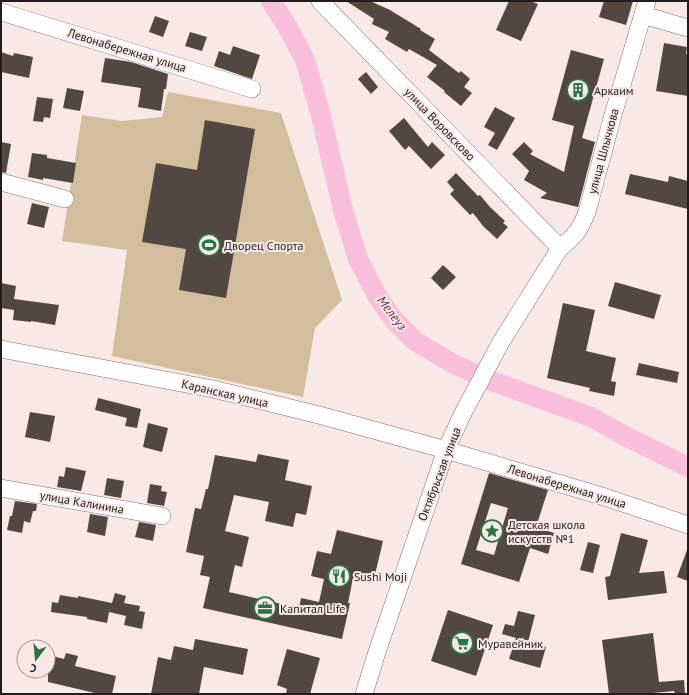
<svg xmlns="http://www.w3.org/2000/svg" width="689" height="695" font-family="'PT Sans',sans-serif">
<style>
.green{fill:#d2be9d}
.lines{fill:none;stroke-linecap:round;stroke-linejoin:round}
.river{stroke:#f9bfdd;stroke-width:20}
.building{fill:#524841;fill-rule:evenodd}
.minor-casing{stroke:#7e716e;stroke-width:18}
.minor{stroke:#fff;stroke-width:17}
.labels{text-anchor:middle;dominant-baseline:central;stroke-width:4;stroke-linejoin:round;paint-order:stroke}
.street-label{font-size:12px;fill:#221d1c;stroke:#f9e9e6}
.poi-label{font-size:12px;fill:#221d1c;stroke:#f9e9e6;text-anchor:start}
.water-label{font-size:13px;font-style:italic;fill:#6c2952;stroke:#f9e9e6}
</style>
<rect width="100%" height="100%" fill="#f9e9e6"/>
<polygon class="green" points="168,92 281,113 342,300 315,328 303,397 112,356 127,250 62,241 82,115 122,121 162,117"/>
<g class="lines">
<polyline class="river" points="271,1 287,26 305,60 320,112 343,210 358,259 377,296 395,321 415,341 450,362 486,379 591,417 627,437 688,467"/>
</g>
<g class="building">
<polygon points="346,1 370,1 390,10 421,29 420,30 435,39 429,50 459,73 461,71 470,79 464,87 472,93 461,106 444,92 445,91 427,77 437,65 409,49 407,52 385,39 389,32 372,24 374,19"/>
<polygon points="509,1 530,1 538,4 521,41 496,30"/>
<polygon points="604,1 633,1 626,25 599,17"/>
<polygon points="155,16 169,21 163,37 149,32"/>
<polygon points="190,32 207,37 202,51 185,46"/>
<polygon points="664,43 687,47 686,54 688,54 688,96 656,91"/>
<polygon points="233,46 260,55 252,79 214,66 219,51 230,55"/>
<polygon points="571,50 604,59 582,138 595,142 578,207 540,198 547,193 524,180 529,171 512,154 524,142 533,151 530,154 564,172 574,126 552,120"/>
<polygon points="1,52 13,56 14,53 33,57 29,78 1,72"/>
<polygon points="105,58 131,62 168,74 166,89 164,89 161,111 138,107 141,88 101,82"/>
<polygon points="366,72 378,87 371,94 358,79"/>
<polygon points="67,88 84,91 80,111 63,108"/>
<polygon points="37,97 53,99 50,118 44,117 43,122 33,121"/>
<polygon points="495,107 515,118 497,150 488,145 495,133 484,127"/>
<polygon points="404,118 428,147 432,142 445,155 431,169 409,146 405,150 389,131"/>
<polygon points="205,120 255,129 226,298 179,290 186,249 142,242 156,163 197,170"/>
<polygon points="1,142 11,144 6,173 1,172"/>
<polygon points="32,153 47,155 47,158 76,163 73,183 43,178 43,180 28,177"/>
<polygon points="456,173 478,196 480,195 490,207 505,221 503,223 508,227 497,239 483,226 473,213 470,215 450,194 454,190 447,182"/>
<polygon points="630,174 668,182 669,176 688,181 688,209 625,194"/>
<polygon points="32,203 49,207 44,228 27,224"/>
<polygon points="443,265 456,277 443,290 431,278"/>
<polygon points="615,282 661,295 654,319 608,306"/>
<polygon points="1,283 16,286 14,299 59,305 55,325 31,321 31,322 13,320 14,310 1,308"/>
<polygon points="563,303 595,310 586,351 616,358 611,381 616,382 614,396 589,391 590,388 547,378"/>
<polygon points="639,363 679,372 677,383 636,375"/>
<polygon points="98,398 141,409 137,428 125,426 127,418 95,410"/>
<polygon points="30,412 55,416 50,442 25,437"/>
<polygon points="148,423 168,428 162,452 143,447"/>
<polygon points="258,454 289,460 285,480 312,486 306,515 296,513 293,527 265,521 269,502 234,495 225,531 249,537 242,567 235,565 229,592 299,608 301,598 319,602 324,579 311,576 317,551 331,554 337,530 383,541 373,583 353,578 348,603 350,603 342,639 203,608 210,577 200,575 204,556 186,552 195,508 201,509 206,489 208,489 215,455 256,462"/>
<polygon points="66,467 86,471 81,491 57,487 59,476 64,477"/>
<path d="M489,473L548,490L536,527L554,533L548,554L530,548L519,582L461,564ZM491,503L508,508L494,555L476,550Z"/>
<polygon points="107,478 124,481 121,498 104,495"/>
<polygon points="150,484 162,486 161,491 167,492 164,506 147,503"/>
<polygon points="15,501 37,504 36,511 33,511 30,523 24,521 22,533 7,530 10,516 12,516"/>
<polygon points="90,514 108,517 105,536 87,532"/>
<polygon points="139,522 156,525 153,541 135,537"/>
<polygon points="621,533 648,540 639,573 664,571 667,593 608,600 605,577 610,576"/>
<polygon points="588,542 600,545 593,573 580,570"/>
<polygon points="687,550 688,550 688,581 677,577"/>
<polygon points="115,593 126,596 124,603 140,606 139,611 145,612 142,629 124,625 126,616 109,612 107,623 87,619 87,617 51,612 52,602 58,603 60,595 78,598 78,596 112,603"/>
<polygon points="448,610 493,625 476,676 431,661"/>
<polygon points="518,611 535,615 528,642 546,647 540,668 509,659 516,638 502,634 505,624 514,626"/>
<polygon points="653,633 659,682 684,680 685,694 675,694 674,691 643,694 609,694 602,640"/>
<polygon points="195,639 248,649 243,675 204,667 199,694 151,694 158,657 171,660 174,646 193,650"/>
<polygon points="287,649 320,658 310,694 286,694 287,689 277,685"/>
<polygon points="66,653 78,656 75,666 116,676 112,694 99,694 48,682 48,655 64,659"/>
</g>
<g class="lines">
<g class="minor-casing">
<g id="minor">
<polyline points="320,1 560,248"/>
<polyline points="1,12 252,89"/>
<polyline points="643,15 688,28"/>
<polyline points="1,182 65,199"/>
<polyline points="1,349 213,389 319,415 446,450 605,497 688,525"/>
<polyline points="1,488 162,516"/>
<path d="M364,694L377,652L446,450L463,413L501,342L560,248C575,236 580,230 587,212L613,115L647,1"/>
</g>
</g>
<use href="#minor" class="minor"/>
</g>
<defs>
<g id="building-ring" transform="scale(1.15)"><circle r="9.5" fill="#f9e9e6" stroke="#297543" stroke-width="1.5"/><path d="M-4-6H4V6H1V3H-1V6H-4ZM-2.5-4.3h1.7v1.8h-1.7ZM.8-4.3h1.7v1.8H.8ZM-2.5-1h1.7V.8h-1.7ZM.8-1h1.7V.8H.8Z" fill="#297543"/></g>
<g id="stadium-ring" transform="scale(1.15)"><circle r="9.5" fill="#f9e9e6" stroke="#297543" stroke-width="1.5"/><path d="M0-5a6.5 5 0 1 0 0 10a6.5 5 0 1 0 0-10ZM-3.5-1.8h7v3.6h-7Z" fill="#297543"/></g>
<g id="sight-ring" transform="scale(1.15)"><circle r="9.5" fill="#f9e9e6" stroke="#297543" stroke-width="1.5"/><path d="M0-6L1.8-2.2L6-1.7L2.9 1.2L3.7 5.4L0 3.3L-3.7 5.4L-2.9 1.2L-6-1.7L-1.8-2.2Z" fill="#297543"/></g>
<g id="restaurant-ring" transform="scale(1.15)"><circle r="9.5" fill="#f9e9e6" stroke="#297543" stroke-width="1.5"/><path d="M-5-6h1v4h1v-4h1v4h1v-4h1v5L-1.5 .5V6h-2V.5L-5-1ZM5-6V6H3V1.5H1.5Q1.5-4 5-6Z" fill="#297543"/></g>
<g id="office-ring" transform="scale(1.15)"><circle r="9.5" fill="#f9e9e6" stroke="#297543" stroke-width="1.5"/><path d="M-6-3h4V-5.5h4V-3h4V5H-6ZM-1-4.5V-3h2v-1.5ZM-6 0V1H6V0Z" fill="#297543"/></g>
<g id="supermarket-ring" transform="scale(1.15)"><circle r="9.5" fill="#f9e9e6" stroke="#297543" stroke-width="1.5"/><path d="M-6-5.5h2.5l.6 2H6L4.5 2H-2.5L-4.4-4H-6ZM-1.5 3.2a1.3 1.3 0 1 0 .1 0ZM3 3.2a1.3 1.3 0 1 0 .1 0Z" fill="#297543"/></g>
</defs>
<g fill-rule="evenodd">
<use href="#building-ring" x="578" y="90"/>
<use href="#stadium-ring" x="209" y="245"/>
<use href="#sight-ring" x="492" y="531"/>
<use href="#restaurant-ring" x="339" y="576"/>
<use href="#office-ring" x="265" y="608"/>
<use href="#supermarket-ring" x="462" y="643"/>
</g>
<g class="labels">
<g class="street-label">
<text transform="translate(127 50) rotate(17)">Левонабережная улица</text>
<text transform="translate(440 124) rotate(46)">улица Воровсково</text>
<text transform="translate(603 151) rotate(-75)">улица Шлычкова</text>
<text transform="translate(225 393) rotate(13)">Каранская улица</text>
<text transform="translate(439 474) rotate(-69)">Октябрьская улица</text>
<text transform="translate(567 486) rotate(17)">Левонабережная улица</text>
<text transform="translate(82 502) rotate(10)">улица Калинина</text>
</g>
<g class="poi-label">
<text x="594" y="90">Аркаим</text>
<text x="224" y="245">Дворец Спорта</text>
<text x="508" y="524">Детская школа<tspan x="508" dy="14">искусств №1</tspan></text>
<text x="354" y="576">Sushi Moji</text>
<text x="280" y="608">Капитал Life</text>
<text x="478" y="643">Муравейник</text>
</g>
<g class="water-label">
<text transform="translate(392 313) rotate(52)">Мелеуз</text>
</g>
</g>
<rect width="689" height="695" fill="none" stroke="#221d1c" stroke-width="4"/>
<g transform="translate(36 659) rotate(196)"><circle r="19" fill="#f9e9e6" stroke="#a39795"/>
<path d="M0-3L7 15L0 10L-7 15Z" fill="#297543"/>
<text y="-6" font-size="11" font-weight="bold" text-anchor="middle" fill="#221d1c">С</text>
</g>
</svg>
